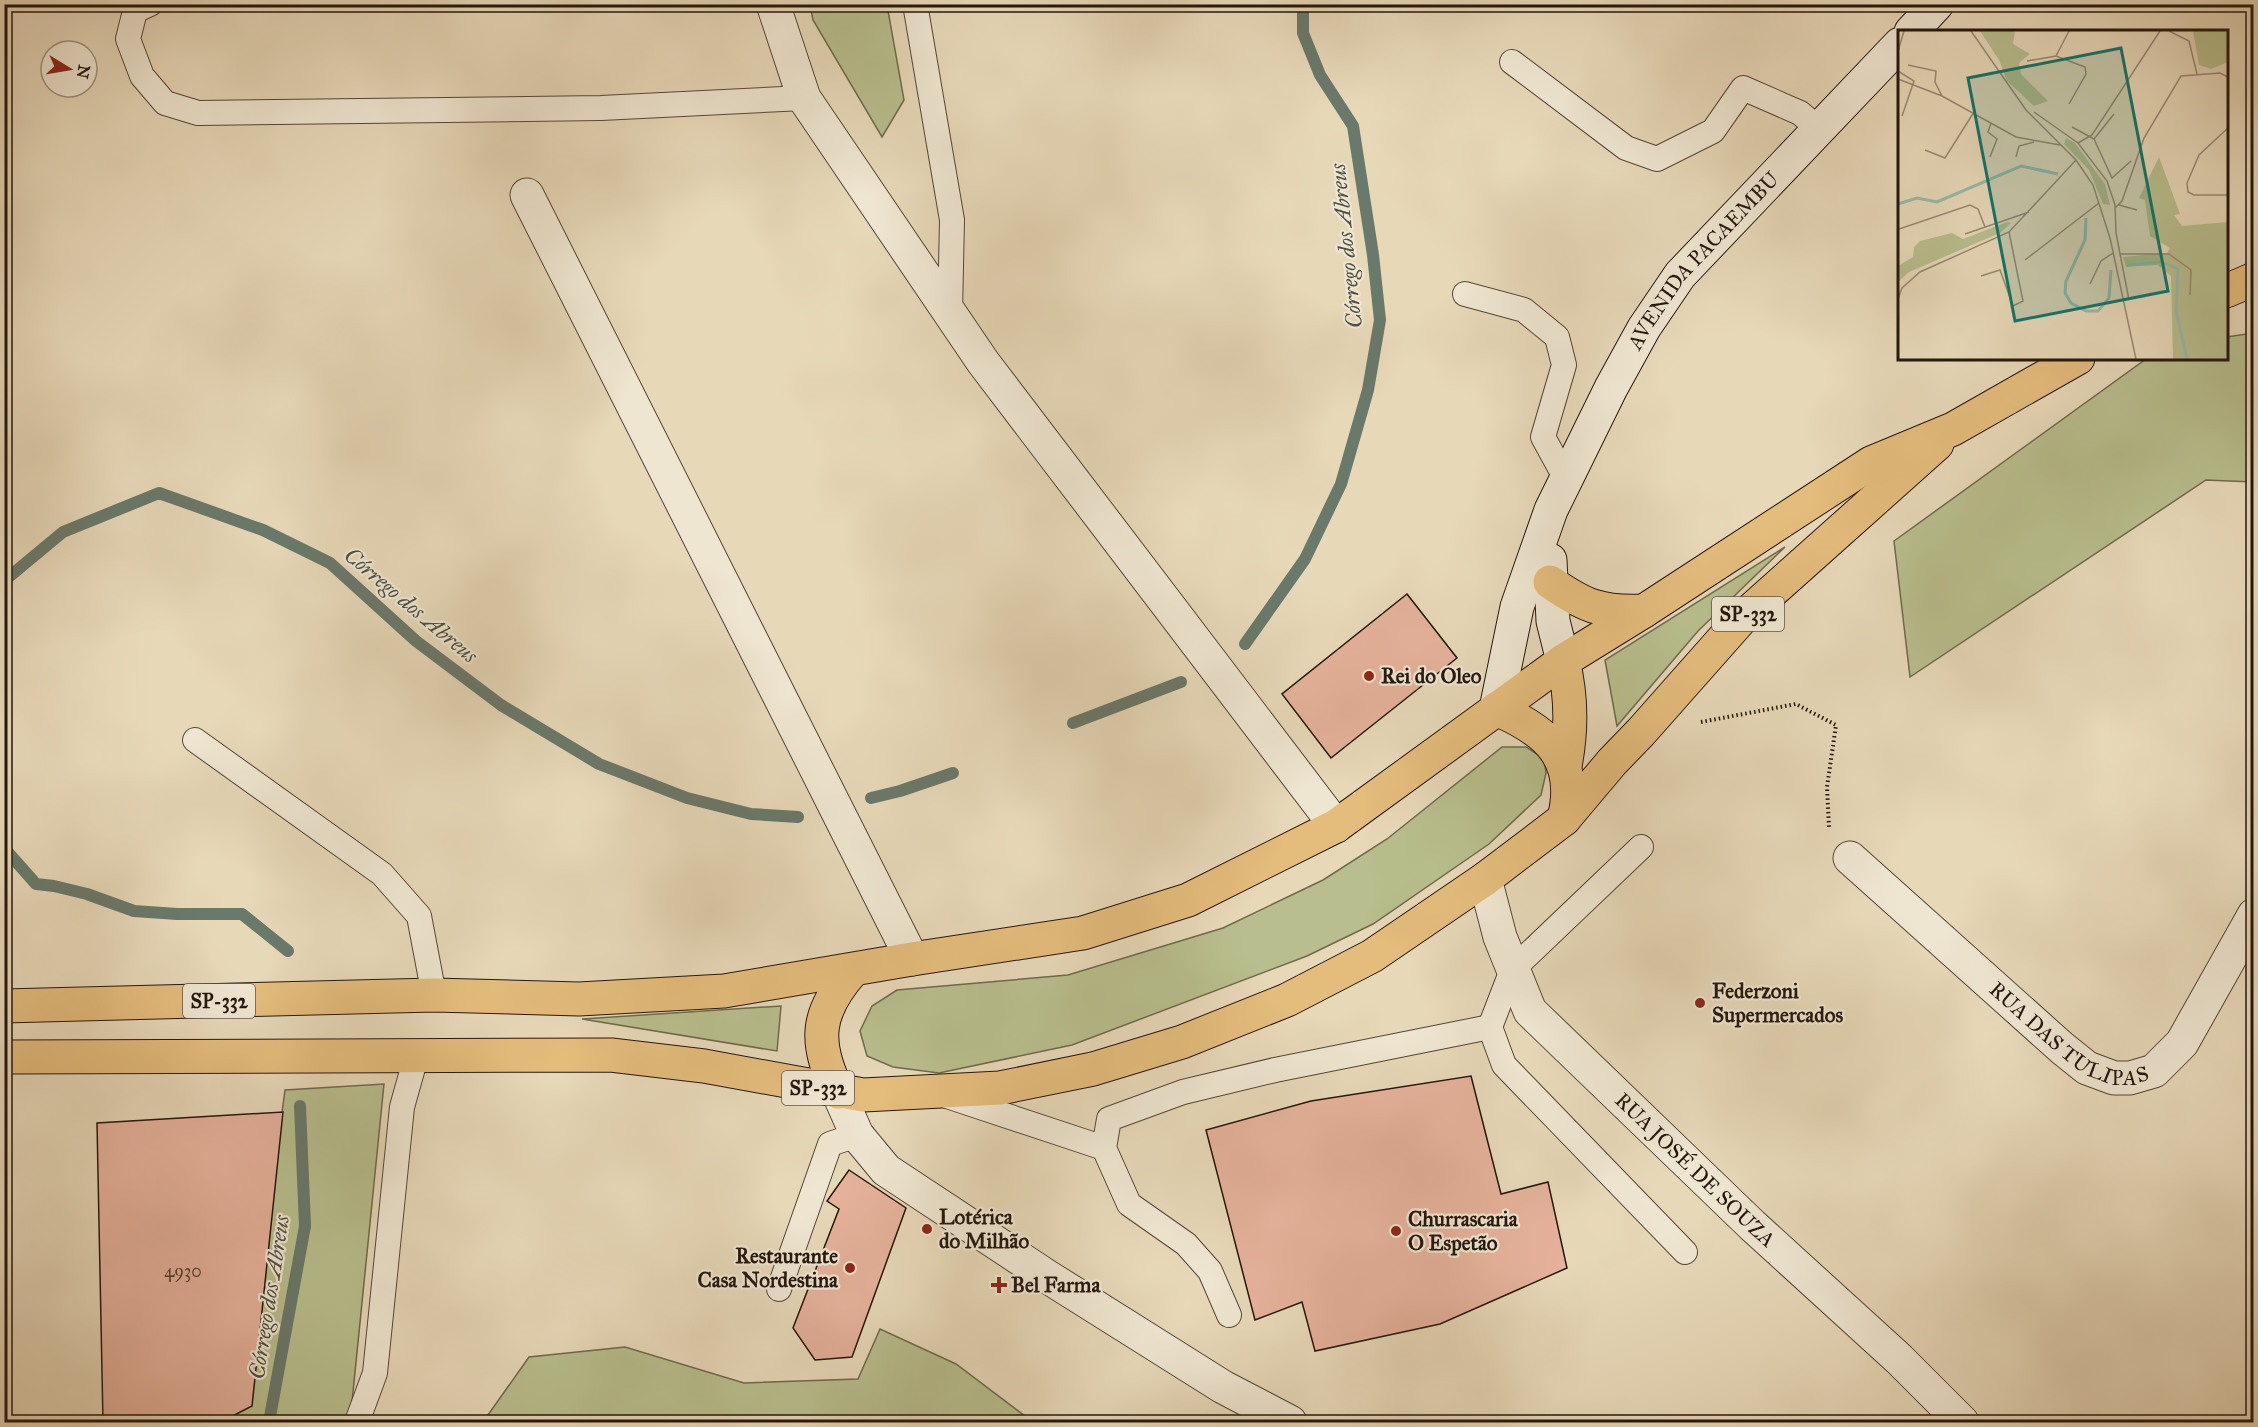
<svg xmlns="http://www.w3.org/2000/svg" width="2258" height="1427" font-family="'IM FELL Great Primer',serif">
<style>
.green{fill:#b8be8d;stroke:#6e6a4d;stroke-width:1.5}
.lines{fill:none;stroke-linecap:round;stroke-linejoin:round}
.stream{stroke:#69796b;stroke-width:12}
.building{fill:#e5b19b;stroke:#24160d;stroke-width:1.5}
.lane-casing{stroke:#554638;stroke-width:26}
.street-casing{stroke:#554638;stroke-width:35}
.secondary-casing{stroke:#24160d;stroke-width:35}
.primary-casing{stroke:#24160d;stroke-width:35}
.path{stroke:#24160d;stroke-width:4;stroke-dasharray:1.5 3;stroke-linecap:butt}
.lane{stroke:#efe6d1;stroke-width:24}
.street{stroke:#efe6d1;stroke-width:33}
.secondary{stroke:#efe6d1;stroke-width:33}
.primary{stroke:#e4bc7c;stroke-width:33}
.poi-dot{fill:#8f2418;stroke:#efe6d1;stroke-width:2}
.labels{text-anchor:middle;dominant-baseline:central;stroke-width:4.5;stroke-linejoin:round;paint-order:stroke}
.number-label{font-size:18px;fill:#543d30}
.shield{fill:#efe6d1;stroke:#615448;stroke-width:1.5}
.shield-label{font-size:20px;font-weight:bold;fill:#24160d}
.street-label{font-size:21px;fill:#24160d;stroke:#efe6d1}
.poi-label{font-size:21px;font-weight:bold;fill:#24160d;stroke:#efe6d1;text-anchor:start}
.water-label{font-size:22px;font-style:italic;fill:#4c5044;stroke:#efe6d1}
.inset-river{fill:none;stroke:#97bbaa;stroke-width:3}
.inset-road{fill:none;stroke:#998a74;stroke-width:1.5}
.view{fill:#0f766e;fill-opacity:0.15;stroke:#0f766e;stroke-width:3}
.inset-edge{fill:none;stroke:#24160d;stroke-width:3}
</style>
<rect width="100%" height="100%" fill="#e7d8b8"/>
<filter id="stains"><feTurbulence type="fractalNoise" baseFrequency=".00333" numOctaves="4"/><feColorMatrix values="0 0 0 0 .2 0 0 0 0 .09 0 0 0 0 .02 0 0 0 .5 -.17"/></filter>
<radialGradient id="worn" r=".72"><stop offset=".6" stop-color="#630" stop-opacity="0"/><stop offset="1" stop-color="#630" stop-opacity=".3"/></radialGradient>
<g class="green">
<polygon points="810,5 887,5 904,100 882,137 813,20"/>
<polygon points="2253,333 2253,482 2206,480 1910,677 1894,541 2146,359 2226,358 2227,337"/>
<polygon points="1785,547 1698,631 1617,726 1605,660"/>
<polygon points="1502,747 1526,747 1544,759 1546,773 1541,795 1489,844 1373,924 1307,956 1072,1045 939,1073 893,1067 867,1056 860,1031 872,1006 897,990 1068,975 1223,928 1323,880 1387,839"/>
<polygon points="781,1006 777,1051 582,1019"/>
<polygon points="384,1084 350,1422 216,1422 233,1412 246,1382 285,1090"/>
<polygon points="880,1329 956,1364 1033,1422 483,1422 529,1357 625,1347 744,1383 858,1379"/>
</g>
<g class="lines">
<g class="stream">
<polyline points="4,581 63,532 159,493 263,530 330,563 416,641 501,705 599,764 687,798 751,814 798,817"/>
<polyline points="1245,644 1305,559 1341,484 1368,390 1380,320 1373,255 1353,126 1320,75 1303,33 1303,4"/>
<polyline points="1073,723 1181,682"/>
<polyline points="871,798 900,791 953,773"/>
<polyline points="4,848 36,884 54,886 87,894 134,911 177,914 242,914 288,951"/>
<polyline points="269,1422 305,1226 300,1106"/>
</g>
</g>
<g class="building">
<polygon points="1407,594 1457,658 1331,758 1282,694"/>
<polygon points="1471,1076 1501,1194 1548,1182 1567,1268 1440,1324 1315,1351 1302,1302 1255,1320 1206,1130 1311,1101"/>
<polygon points="283,1112 252,1406 221,1422 103,1422 97,1123"/>
<polygon points="849,1170 906,1208 852,1357 815,1360 793,1328 839,1209 827,1201"/>
</g>
<g class="lines">
<g class="lane-casing">
<g id="lane">
<polyline points="150,4 135,11 128,39 142,76 165,103 198,113 601,108 804,98"/>
<polyline points="915,4 952,220 950,313"/>
<polyline points="1512,62 1626,148 1657,159 1713,131 1743,88 1800,113 1819,129"/>
<polyline points="1465,294 1524,310 1557,337 1564,365 1543,437 1566,479"/>
<polyline points="195,740 382,874 419,916 434,995"/>
<polyline points="1641,847 1512,970 1490,1027 1504,1065 1685,1252"/>
<polyline points="947,1096 1104,1148"/>
<polyline points="779,1289 830,1144 857,1135"/>
<polyline points="1229,1315 1210,1271 1186,1244 1129,1204 1104,1148 1109,1119 1183,1092 1275,1070 1490,1027"/>
<polyline points="357,1422 375,1373 402,1107 416,1057"/>
</g>
</g>
<g class="street-casing">
<g id="street">
<polyline points="773,4 804,98 983,362 1336,826"/>
<polyline points="527,195 912,959"/>
<path id="s1" d="M1850,858L2062,1048L2087,1068L2114,1078H2130L2154,1071L2182,1043L2254,915"/>
<path id="s2" d="M1485,879L1500,937L1530,1011L1752,1225L1899,1359L1962,1422"/>
<polyline points="838,1092 857,1135 886,1170 1048,1277 1223,1387 1290,1422"/>
</g>
</g>
<g class="secondary-casing">
<g id="secondary">
<polyline points="1911,32 1937,4"/>
<polyline points="1550,560 1553,621 1563,661"/>
<path id="s3" d="M1496,709L1517,607L1551,510L1611,388L1644,328L1680,275L1900,44"/>
</g>
</g>
<g class="primary-casing">
<g id="primary">
<polyline points="2226,291 2254,279"/>
<path d="M1550,582C1584,606 1601,613 1644,611"/>
<path d="M1563,661C1572,697 1572,730 1565,766"/>
<path d="M1496,709C1548,731 1579,759 1564,819"/>
<polyline points="4,1006 434,995 579,999 724,991 912,959 1083,933 1188,900 1336,826 1563,661 1644,611 1871,463 1953,429 2078,358"/>
<polyline points="4,1057 611,1055 704,1066 863,1095 1000,1088 1093,1069 1182,1042 1287,1000 1372,956 1485,879 1564,819 1612,762 1641,732 1741,619 1937,444"/>
<path d="M838,1092C813,1042 816,1012 853,970"/>
</g>
</g>
<polyline class="path" points="1701,722 1796,704 1836,725 1827,787 1829,828"/>
<use href="#lane" class="lane"/>
<use href="#street" class="street"/>
<use href="#secondary" class="secondary"/>
<use href="#primary" class="primary"/>
</g>
<g class="poi-dot">
<circle cx="1369" cy="676" r="6"/>
<circle cx="1700" cy="1003" r="6"/>
<circle cx="927" cy="1229" r="6"/>
<circle cx="1396" cy="1231" r="6"/>
<circle cx="850" cy="1268" r="6"/>
<path d="M996 1276h6v6h6v6h-6v6h-6v-6h-6v-6h6z"/>
</g>
<g class="labels">
<g class="number-label">
<text x="183" y="1271">4930</text>
</g>
<g class="shield">
<rect x="1712" y="597" width="72" height="34" rx="4.5"/>
<rect x="183" y="984" width="72" height="34" rx="4.5"/>
<rect x="782" y="1071" width="72" height="34" rx="4.5"/>
</g>
<g class="shield-label">
<text x="1748" y="614">SP-332</text>
<text x="219" y="1001">SP-332</text>
<text x="818" y="1088">SP-332</text>
</g>
<g class="street-label">
<text stroke="none"><textPath href="#s3" startOffset="501">AVENIDA PACAEMBU</textPath></text>
<text stroke="none"><textPath href="#s1" startOffset="286">RUA DAS TULIPAS</textPath></text>
<text stroke="none"><textPath href="#s2" startOffset="369">RUA JOSÉ DE SOUZA</textPath></text>
</g>
<g class="poi-label">
<text x="1381" y="676">Rei do Oleo</text>
<text x="1712" y="991">Federzoni<tspan x="1712" dy="24">Supermercados</tspan></text>
<text x="939" y="1217">Lotérica<tspan x="939" dy="24">do Milhão</tspan></text>
<text x="1408" y="1219">Churrascaria<tspan x="1408" dy="24">O Espetão</tspan></text>
<text x="838" y="1256" text-anchor="end">Restaurante<tspan x="838" dy="24">Casa Nordestina</tspan></text>
<text x="1011" y="1285">Bel Farma</text>
</g>
<g class="water-label">
<text transform="translate(1346 246) rotate(-96)">Córrego dos Abreus</text>
<text transform="translate(411 605) rotate(40)">Córrego dos Abreus</text>
<text transform="translate(269 1297) rotate(-81)">Córrego dos Abreus</text>
</g>
</g>
<g transform="translate(1898 30)">
<rect width="330" height="330" fill="#e7d8b8"/>
<path d="M82,1H117L115,14L132,24L121,33L123,44L150,71L136,76L109,51L101,30ZM295,1H330V32L313,39L301,35ZM168,108L177,113L207,154L212,175L205,174L191,140L166,114ZM261,127L282,184L276,185L284,196L330,192V329H275L273,246L260,235L228,237L225,227L269,223L272,218L252,206L247,170L241,168ZM109,192L113,193L102,203L11,242L0,252V236L15,227L16,217L22,211L54,203L65,209Z" fill="#b8be8d"/>
<path class="inset-river" d="M0,174L19,168L39,172L123,136L160,144M188,188L187,210L168,251L167,263L173,273L188,281H200L211,268L213,240M229,235L264,232L280,239L278,281L289,329"/>
<path class="inset-road" d="M73,1L128,80L178,130L195,155L212,208L238,329M271,1L291,11L299,44M0,21L6,1M158,26L171,1M129,31L158,26L187,37L188,44L171,74M10,35L38,41L37,52L44,66M0,41L16,51L4,86M0,49L44,66L118,107L162,115M136,82L180,113L209,151L217,175L218,203L231,270M174,97L196,109L216,84M330,98L301,125L289,153L290,162L296,165H330M196,109L214,148L233,131M180,113L194,105L262,1M27,120L47,128L76,82M92,127L99,109L90,102L93,93M118,127L121,116L136,112M221,175L239,180M217,178L224,171L246,108L283,46L322,43L330,47M1,199L72,175L80,179L87,197M67,204L131,182M222,224H271L293,240L292,265M127,230L201,173M83,246L102,240L115,276L125,271L111,202M192,254L203,231L215,223M0,269L4,258L22,242L111,202L178,130"/>
<path class="view" d="M223,18L270,261L117,291L70,48Z"/>
<rect width="330" height="330" class="inset-edge"/>
</g>
<rect width="2258" height="1427" fill="none" stroke="#e7d8b8" stroke-width="24"/>
<rect x="6" y="6" width="2246" height="1415" fill="none" stroke="#24160d" stroke-width="3"/>
<rect x="12" y="12" width="2234" height="1403" fill="none" stroke="#24160d" stroke-width="1.5"/>
<g transform="translate(69 69) rotate(101)"><circle r="28" fill="#efe6d1" stroke="#9e9383" stroke-width="1.5"/>
<path d="M0-4.5L10 22L0 15L-10 22Z" fill="#8f2418"/>
<text y="-9" font-size="16" font-weight="bold" text-anchor="middle" fill="#24160d">N</text>
</g>
<rect width="100%" height="100%" filter="url(#stains)"/>
<rect width="100%" height="100%" fill="url(#worn)"/>
</svg>
